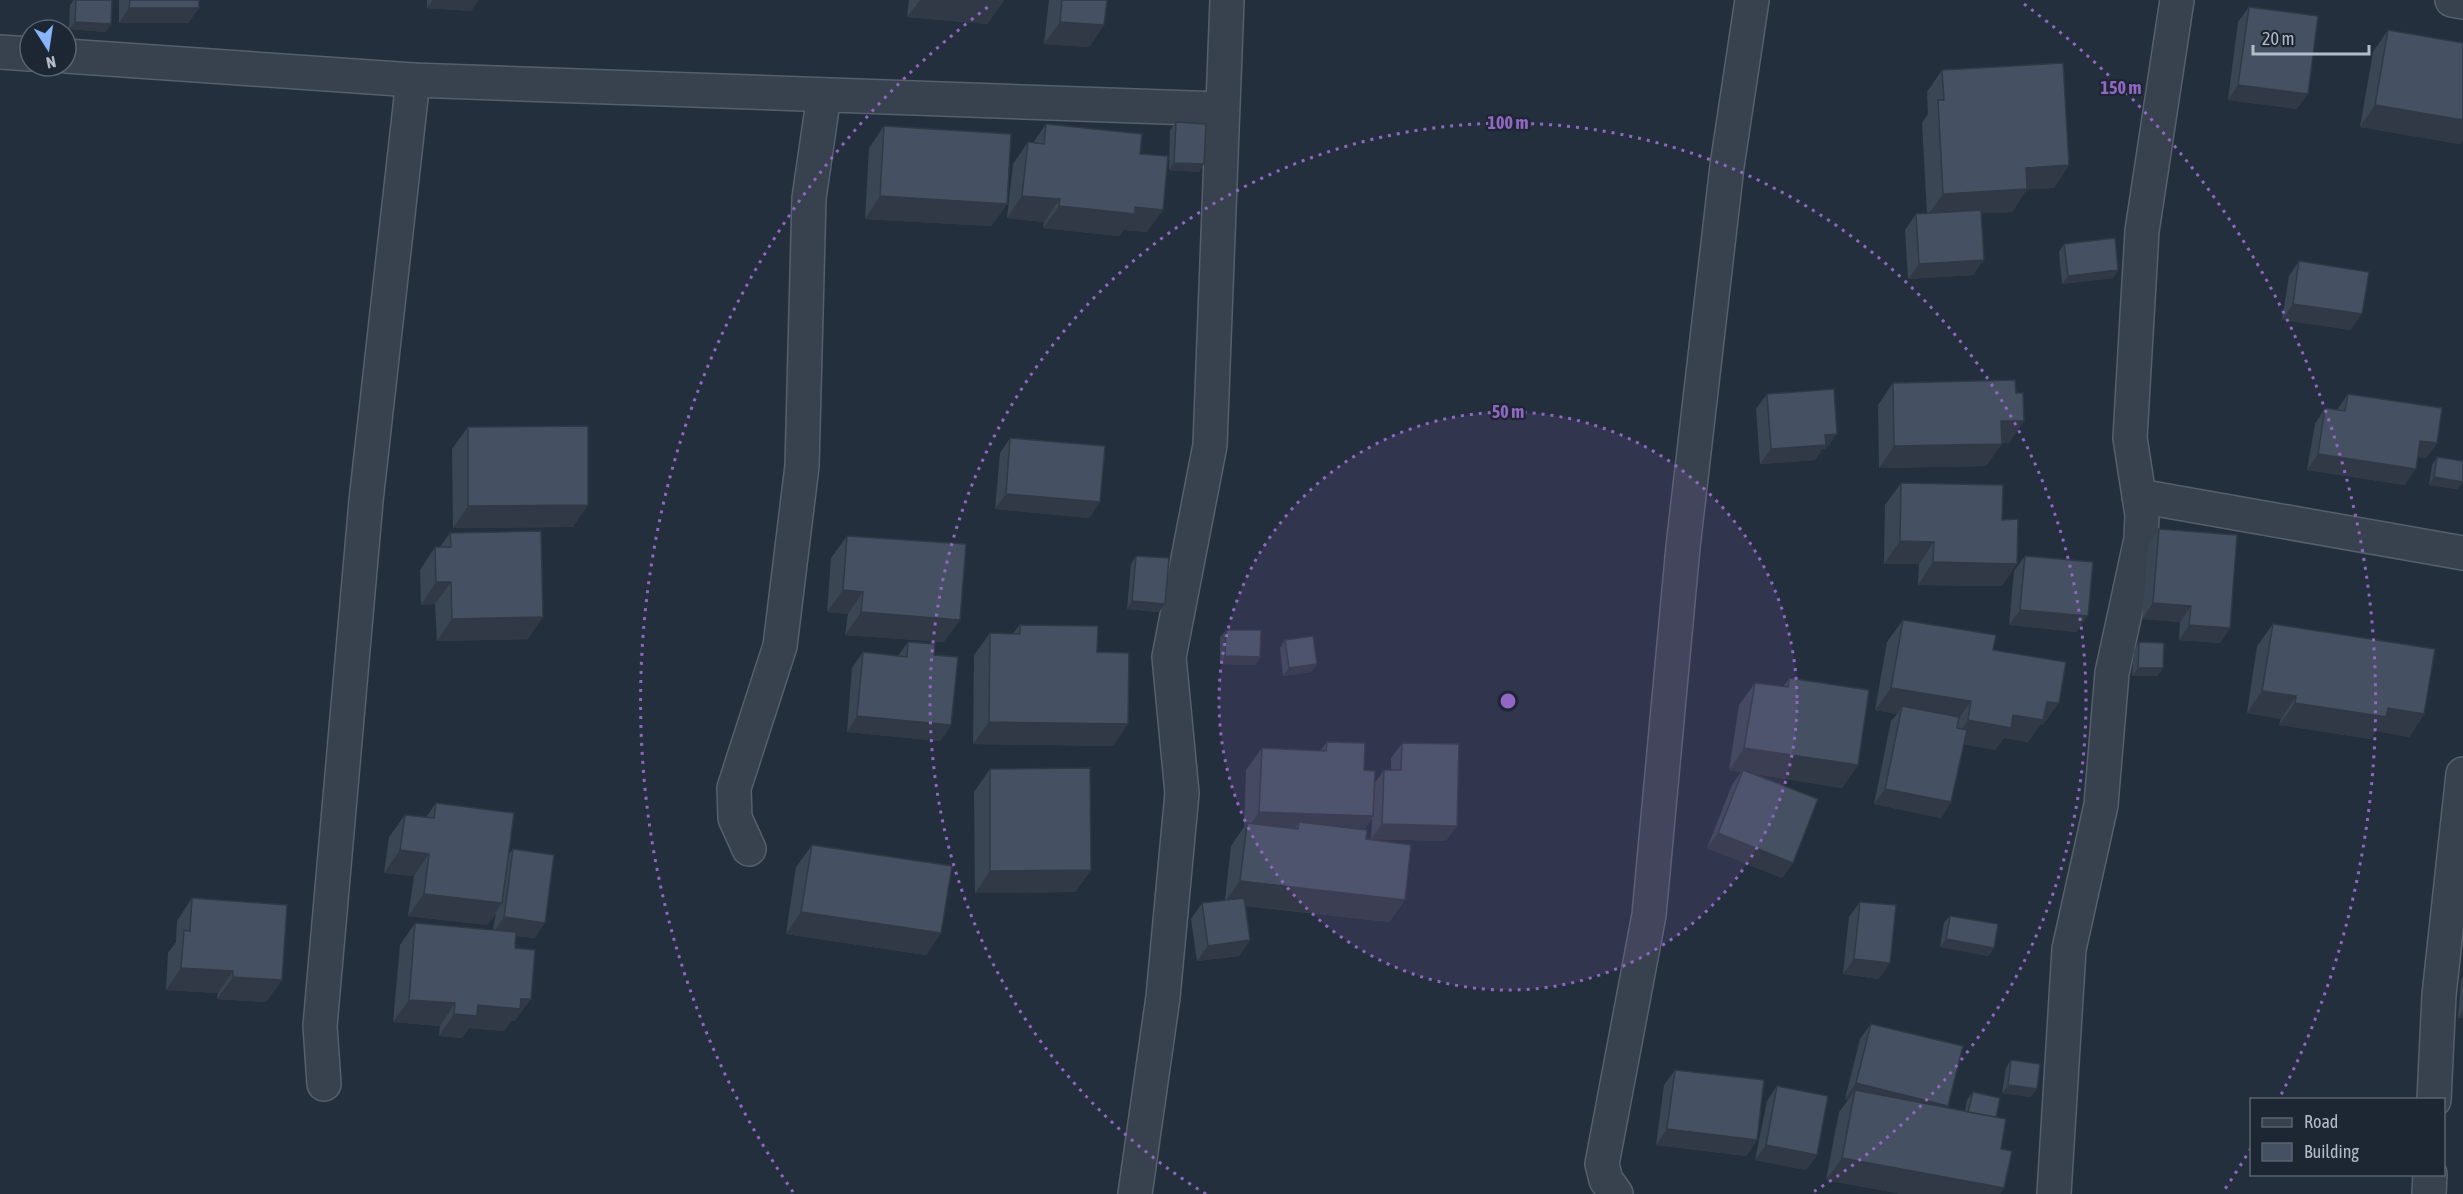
<svg xmlns="http://www.w3.org/2000/svg" width="2463" height="1194" font-family="'Asap Condensed',sans-serif">
<style>
.lines{fill:none;stroke-linecap:round;stroke-linejoin:round}
.minor-casing{stroke:#565f6c;stroke-width:36}
.minor{stroke:#38414e;stroke-width:33}
.wall{fill:#3b4654}
.shaded-wall{fill:#303945}
.building{fill:#455162;stroke:#303945;stroke-width:1.5}
.ring{fill:none;stroke:#9266c3;stroke-width:3;stroke-dasharray:3 6}
.centre{fill:#9266c3;stroke:#1d2633;stroke-width:3}
.ring-label{font-size:18px;text-anchor:middle;font-weight:bold;fill:#9266c3;stroke:#1d2633;stroke-width:4.5;stroke-linejoin:round;paint-order:stroke}
</style>
<rect width="100%" height="100%" fill="#242f3e"/>
<g class="lines">
<g class="minor-casing">
<g id="minor">
<polyline points="2452,0 2463,2"/>
<polyline points="0,52 30,54"/>
<polyline points="66,56 413,80 1221,109"/>
<polyline points="2139,496 2463,553"/>
<polyline points="749,849 735,818 734,788 780,646 802,466 809,198 824,95"/>
<polyline points="324,1084 320,1026 366,501 413,80"/>
<polyline points="2434,1100 2439,995 2463,774"/>
<polyline points="1135,1194 1163,997 1182,793 1169,657 1210,445 1227,0"/>
<polyline points="1616,1194 1606,1180 1602,1164 1649,915 1683,547 1727,166 1752,0"/>
<polyline points="2054,1194 2069,949 2101,805 2112,673 2141,539 2142,515 2130,438 2142,231 2177,0"/>
<polyline points="2429,1194 2430,1174"/>
</g>
</g>
<use href="#minor" class="minor"/>
</g>
<g class="wall">
<polygon points="74,0 112,0 106,32 69,29 70,5"/>
<polygon points="119,0 199,0 199,8 188,23 119,23"/>
<polygon points="427,0 478,0 471,11 427,8"/>
<polygon points="909,0 1003,0 1003,2 987,24 907,17"/>
<polygon points="1049,0 1107,0 1104,25 1089,47 1044,44"/>
<polygon points="2249,7 2297,109 2228,100 2238,22"/>
<polygon points="2388,30 2463,43 2463,140 2460,144 2360,127 2373,52"/>
<polygon points="1942,70 2069,165 2054,188 2027,189 2012,212 1981,213 1973,275 1908,279 1905,230 1916,214 1927,214 1922,123 1928,114 1927,92"/>
<polygon points="1176,122 1199,172 1169,170 1170,130"/>
<polygon points="1046,124 1140,154 1147,232 1124,230 1119,236 1043,228 1044,222 1007,218 1013,164 1028,142 1033,143"/>
<polygon points="884,126 1007,204 991,226 865,219 869,148"/>
<polygon points="2064,244 2118,270 2113,278 2062,284 2059,252"/>
<polygon points="2299,261 2351,330 2282,320 2289,276"/>
<polygon points="1893,383 2009,443 2002,443 1986,466 1879,468 1878,405"/>
<polygon points="1767,394 1826,449 1822,449 1815,460 1760,464 1756,409"/>
<polygon points="2348,394 2437,443 2426,458 2418,457 2405,485 2307,470 2315,424 2325,408 2337,410"/>
<polygon points="468,427 573,527 453,528 452,449"/>
<polygon points="1010,438 1100,502 1089,518 995,509 1000,453"/>
<polygon points="2437,457 2463,482 2457,489 2429,485 2432,465"/>
<polygon points="1901,483 2002,586 1918,585 1919,564 1884,564 1885,505"/>
<polygon points="2159,529 2230,628 2220,643 2179,640 2180,622 2142,619 2148,544"/>
<polygon points="450,533 528,639 437,641 435,604 421,605 420,570 435,547 440,547"/>
<polygon points="847,536 944,642 845,635 848,614 827,612 831,558"/>
<polygon points="1136,556 1159,612 1127,609 1131,564"/>
<polygon points="2025,556 2077,632 2009,625 2014,571"/>
<polygon points="1903,620 1993,650 2043,725 2040,725 2028,742 2004,738 1995,750 1964,744 1951,802 1941,818 1874,804 1891,721 1897,714 1875,710 1887,642"/>
<polygon points="2273,624 2424,714 2409,737 2376,731 2371,739 2279,725 2281,719 2247,713 2257,646"/>
<polygon points="1020,625 1097,652 1113,746 973,744 974,655 990,633 1013,633"/>
<polygon points="1226,630 1260,657 1255,665 1220,664 1220,637"/>
<polygon points="1285,640 1317,664 1311,672 1283,676 1280,648"/>
<polygon points="908,642 934,655 951,725 940,741 847,732 852,668 863,652 898,656"/>
<polygon points="2139,642 2163,668 2157,676 2132,676 2134,650"/>
<polygon points="1789,678 1858,765 1842,788 1755,774 1793,863 1782,878 1707,848 1732,785 1741,772 1729,770 1739,705 1755,683 1783,687"/>
<polygon points="1327,742 1364,770 1374,784 1384,770 1391,770 1391,758 1402,743 1446,841 1371,839 1372,818 1364,830 1366,839 1405,900 1389,922 1246,906 1250,940 1239,956 1197,961 1191,919 1202,903 1225,900 1231,846 1244,827 1246,770 1262,748 1320,751"/>
<polygon points="990,769 1091,870 1075,892 975,893 974,792"/>
<polygon points="436,803 508,855 513,849 535,938 516,936 515,1021 511,1021 504,1031 469,1028 462,1038 439,1036 440,1026 393,1022 400,945 415,923 493,930 496,913 487,925 408,916 414,876 384,873 389,837 405,815 426,817"/>
<polygon points="812,845 941,933 926,955 786,934 796,867"/>
<polygon points="192,898 282,980 266,1002 217,999 218,993 166,990 168,953 176,942 177,921"/>
<polygon points="1860,902 1879,979 1843,974 1849,917"/>
<polygon points="1950,916 1994,948 1988,956 1940,947 1944,923"/>
<polygon points="2463,977 2463,1018 2458,1018 2461,980"/>
<polygon points="1871,1024 1948,1106 1947,1108 1965,1111 1967,1100 1973,1092 1996,1117 2001,1149 2004,1188 2000,1194 1902,1194 1826,1180 1839,1112 1848,1100 1845,1099 1860,1039"/>
<polygon points="2011,1060 2031,1097 2002,1093 2006,1068"/>
<polygon points="1675,1070 1757,1140 1746,1156 1656,1145 1664,1085"/>
<polygon points="1777,1086 1817,1155 1806,1170 1755,1160 1767,1101"/>
</g>
<g class="shaded-wall">
<polygon points="433,0 478,0 471,11 427,8"/>
<polygon points="920,0 982,0 1003,2 987,24 907,17"/>
<polygon points="129,8 199,8 188,23 119,23"/>
<polygon points="75,22 111,24 106,32 69,29"/>
<polygon points="1060,22 1104,25 1089,47 1044,44"/>
<polygon points="2238,85 2308,94 2297,109 2228,100"/>
<polygon points="2375,105 2463,120 2463,140 2460,144 2360,127"/>
<polygon points="1174,163 1204,164 1199,172 1169,170"/>
<polygon points="2069,165 2054,188 2010,190 2026,168"/>
<polygon points="2027,189 2012,212 1927,216 1943,194"/>
<polygon points="880,196 1007,204 991,226 865,219"/>
<polygon points="1022,196 1060,199 1044,222 1007,218"/>
<polygon points="1059,206 1135,207 1163,210 1147,232 1124,230 1119,236 1043,228"/>
<polygon points="1984,260 1973,275 1908,279 1919,264"/>
<polygon points="2118,270 2113,278 2062,284 2068,276"/>
<polygon points="2293,304 2362,314 2351,330 2282,320"/>
<polygon points="2001,421 2024,421 2009,443 1986,443"/>
<polygon points="1837,434 1826,449 1822,449 1815,460 1760,464 1771,449 1825,435"/>
<polygon points="2420,441 2437,443 2426,458 2410,456"/>
<polygon points="2002,444 1986,466 1879,468 1894,446"/>
<polygon points="2318,454 2416,469 2405,485 2307,470"/>
<polygon points="2434,477 2463,482 2457,489 2429,485"/>
<polygon points="1006,494 1100,502 1089,518 995,509"/>
<polygon points="588,505 573,527 453,528 468,506"/>
<polygon points="1900,541 1934,542 1919,564 1884,564"/>
<polygon points="1933,562 2017,564 2002,586 1918,585"/>
<polygon points="436,582 451,582 435,604 421,605"/>
<polygon points="843,590 863,592 848,614 827,612"/>
<polygon points="1132,601 1165,604 1159,612 1127,609"/>
<polygon points="2153,603 2191,606 2180,622 2142,619"/>
<polygon points="2020,610 2088,616 2077,632 2009,625"/>
<polygon points="861,612 960,620 944,642 845,635"/>
<polygon points="543,617 528,639 437,641 452,619"/>
<polygon points="2189,625 2230,628 2220,643 2179,640"/>
<polygon points="1225,656 1260,657 1255,665 1220,664"/>
<polygon points="1317,664 1311,672 1283,676 1289,668"/>
<polygon points="2138,668 2163,668 2157,676 2132,676"/>
<polygon points="1891,688 1971,701 1955,724 1902,706 1897,714 1875,710"/>
<polygon points="2262,691 2296,696 2281,719 2247,713"/>
<polygon points="2047,702 2059,703 2043,725 2040,725 2028,742 2004,738 1995,750 1952,742 1968,720 2013,715"/>
<polygon points="2295,703 2388,708 2424,714 2409,737 2376,731 2371,739 2279,725"/>
<polygon points="857,716 951,725 940,741 847,732"/>
<polygon points="989,722 1128,724 1113,746 973,744"/>
<polygon points="1744,748 1858,765 1842,788 1742,772 1743,770 1741,772 1729,770"/>
<polygon points="1885,789 1951,802 1941,818 1874,804"/>
<polygon points="1259,812 1373,816 1358,838 1299,822 1290,836 1246,831"/>
<polygon points="1382,824 1457,826 1446,841 1371,839"/>
<polygon points="1718,833 1793,863 1782,878 1707,848"/>
<polygon points="400,850 429,854 414,876 384,873"/>
<polygon points="1091,870 1075,892 975,893 990,871"/>
<polygon points="1240,881 1405,900 1389,922 1224,903"/>
<polygon points="424,894 502,903 487,925 408,916"/>
<polygon points="801,912 941,933 926,955 786,934"/>
<polygon points="504,917 545,923 535,938 493,933"/>
<polygon points="1946,939 1994,948 1988,956 1940,947"/>
<polygon points="1250,940 1239,956 1197,961 1208,946"/>
<polygon points="1854,959 1890,963 1879,979 1843,974"/>
<polygon points="181,968 233,971 218,993 166,990"/>
<polygon points="233,977 282,980 266,1002 217,999"/>
<polygon points="521,999 531,999 515,1021 511,1021 504,1031 469,1028 462,1038 439,1036 454,1014 478,1005"/>
<polygon points="409,1000 455,1003 440,1026 393,1022"/>
<polygon points="2463,1010 2463,1018 2458,1018"/>
<polygon points="1856,1083 1948,1106 1937,1121 1855,1090 1848,1100 1845,1099"/>
<polygon points="2008,1085 2037,1089 2031,1097 2002,1093"/>
<polygon points="1667,1129 1757,1140 1746,1156 1656,1145"/>
<polygon points="1766,1145 1817,1155 1806,1170 1755,1160"/>
<polygon points="1842,1158 2004,1188 2000,1194 1902,1194 1826,1180"/>
</g>
<g class="building">
<polygon points="76,0 112,0 111,24 75,22"/>
<polygon points="130,0 199,0 199,8 129,8"/>
<polygon points="982,0 1003,0 1003,2"/>
<polygon points="1062,0 1107,0 1104,25 1060,22"/>
<polygon points="2249,7 2318,16 2308,94 2238,85"/>
<polygon points="2388,30 2463,43 2463,120 2375,105"/>
<polygon points="2063,63 2069,165 2026,168 2027,189 1943,194 1938,100 1944,100 1942,70"/>
<polygon points="1176,122 1206,124 1204,164 1174,163"/>
<polygon points="1046,124 1142,134 1140,154 1168,156 1163,210 1135,207 1135,214 1059,206 1060,199 1022,196 1028,142 1044,144"/>
<polygon points="884,126 1011,134 1007,204 880,196"/>
<polygon points="1981,210 1984,260 1919,264 1916,214"/>
<polygon points="2115,238 2118,270 2068,276 2064,244"/>
<polygon points="2299,261 2369,272 2362,314 2293,304"/>
<polygon points="2015,380 2016,393 2023,393 2024,421 2001,421 2002,444 1894,446 1893,383"/>
<polygon points="1834,389 1837,434 1825,435 1826,445 1771,449 1767,394"/>
<polygon points="2348,394 2442,408 2437,443 2420,441 2416,469 2318,454 2325,408 2345,411"/>
<polygon points="588,426 588,505 468,506 468,427"/>
<polygon points="1010,438 1105,446 1100,502 1006,494"/>
<polygon points="2437,457 2463,461 2463,482 2434,477"/>
<polygon points="1901,483 2003,485 2002,520 2018,519 2017,564 1933,562 1934,542 1900,541"/>
<polygon points="2159,529 2237,535 2230,628 2189,625 2191,606 2153,603"/>
<polygon points="541,531 543,617 452,619 451,582 436,582 435,547 451,547 450,533"/>
<polygon points="847,536 966,544 960,620 861,612 863,592 843,590"/>
<polygon points="1136,556 1169,558 1165,604 1132,601"/>
<polygon points="2025,556 2093,562 2088,616 2020,610"/>
<polygon points="1903,620 1996,635 1993,650 2066,662 2059,703 2047,702 2043,720 2013,715 2011,728 1968,720 1971,701 1891,688"/>
<polygon points="2273,624 2435,649 2424,714 2388,708 2386,717 2295,703 2296,696 2262,691"/>
<polygon points="1020,625 1098,626 1097,652 1129,653 1128,724 989,722 990,633 1020,634"/>
<polygon points="1226,630 1261,630 1260,657 1225,656"/>
<polygon points="1313,636 1317,664 1289,668 1285,640"/>
<polygon points="908,642 935,644 934,655 958,657 951,725 857,716 863,652 907,657"/>
<polygon points="2139,642 2164,643 2163,668 2138,668"/>
<polygon points="1789,678 1869,690 1858,765 1744,748 1755,683 1788,687"/>
<polygon points="1902,706 1959,717 1957,728 1967,730 1951,802 1885,789"/>
<polygon points="1327,742 1365,743 1364,770 1375,771 1373,816 1259,812 1262,748 1326,751"/>
<polygon points="1402,743 1459,744 1457,826 1382,824 1384,770 1401,770"/>
<polygon points="1090,768 1091,870 990,871 990,769"/>
<polygon points="1743,770 1818,799 1793,863 1718,833"/>
<polygon points="436,803 514,813 502,903 424,894 429,854 400,850 405,815 434,818"/>
<polygon points="1299,822 1367,830 1366,839 1411,845 1405,900 1240,881 1247,823 1298,829"/>
<polygon points="812,845 952,866 941,933 801,912"/>
<polygon points="513,849 554,855 545,923 504,917"/>
<polygon points="192,898 287,905 282,980 233,977 233,971 181,968 184,930 190,931"/>
<polygon points="1244,898 1250,940 1208,946 1202,903"/>
<polygon points="1860,902 1896,905 1890,963 1854,959"/>
<polygon points="1950,916 1998,924 1994,948 1946,939"/>
<polygon points="415,923 516,932 515,948 535,950 531,999 521,999 520,1009 478,1005 477,1016 454,1014 455,1003 409,1000"/>
<polygon points="1871,1024 1963,1046 1948,1106 1856,1083"/>
<polygon points="2011,1060 2040,1064 2037,1089 2008,1085"/>
<polygon points="1675,1070 1764,1080 1757,1140 1667,1129"/>
<polygon points="1777,1086 1828,1096 1817,1155 1766,1145"/>
<polygon points="1855,1090 2006,1119 2001,1149 2012,1151 2004,1188 1842,1158"/>
<polygon points="1973,1092 2000,1098 1996,1117 1968,1112"/>
</g>
<circle cx="1508" cy="701" r="289" fill="#9266c3" fill-opacity=".12"/>
<g class="ring">
<circle cx="1508" cy="701" r="289"/>
<path d="M1206 1194A578 578 0 1 1 1810 1194"/>
<path d="M2251 1148A867 867 0 0 1 2223 1192M793 1192A867 867 0 0 1 992 4M2024 4A867 867 0 0 1 2281 1095"/>
</g>
<circle cx="1508" cy="701" r="9" class="centre"/>
<g class="ring-label">
<text x="2121" y="94">150 m</text>
<text x="1508" y="129">100 m</text>
<text x="1508" y="418">50 m</text>
</g>
<rect x="2250" y="1098" width="195" height="78" fill="#1d2633" stroke="#59626f" stroke-width="1.5"/>
<rect x="2262" y="1118" width="30" height="9" fill="#38414e" stroke="#59626f" stroke-width="1.5"/>
<text x="2304" y="1128" font-size="18" fill="#b4bcc9">Road</text>
<rect x="2262" y="1143" width="30" height="18" fill="#455162" stroke="#59626f" stroke-width="1.5"/>
<text x="2304" y="1158" font-size="18" fill="#b4bcc9">Building</text>
<g transform="translate(48 48) rotate(168)"><circle r="28" fill="#1d2633" stroke="#59626f" stroke-width="1.5"/>
<path d="M0-4.5L10 22L0 15L-10 22Z" fill="#8ab4f8"/>
<text y="-9" font-size="16" font-weight="bold" text-anchor="middle" fill="#b4bcc9">N</text>
</g>
<path d="M2253 45v9h116v-9" fill="none" stroke="#b4bcc9" stroke-width="3"/>
<text x="2262" y="45" font-size="18" fill="#b4bcc9" stroke="#1d2633" stroke-width="4.5" paint-order="stroke">20 m</text>
</svg>
